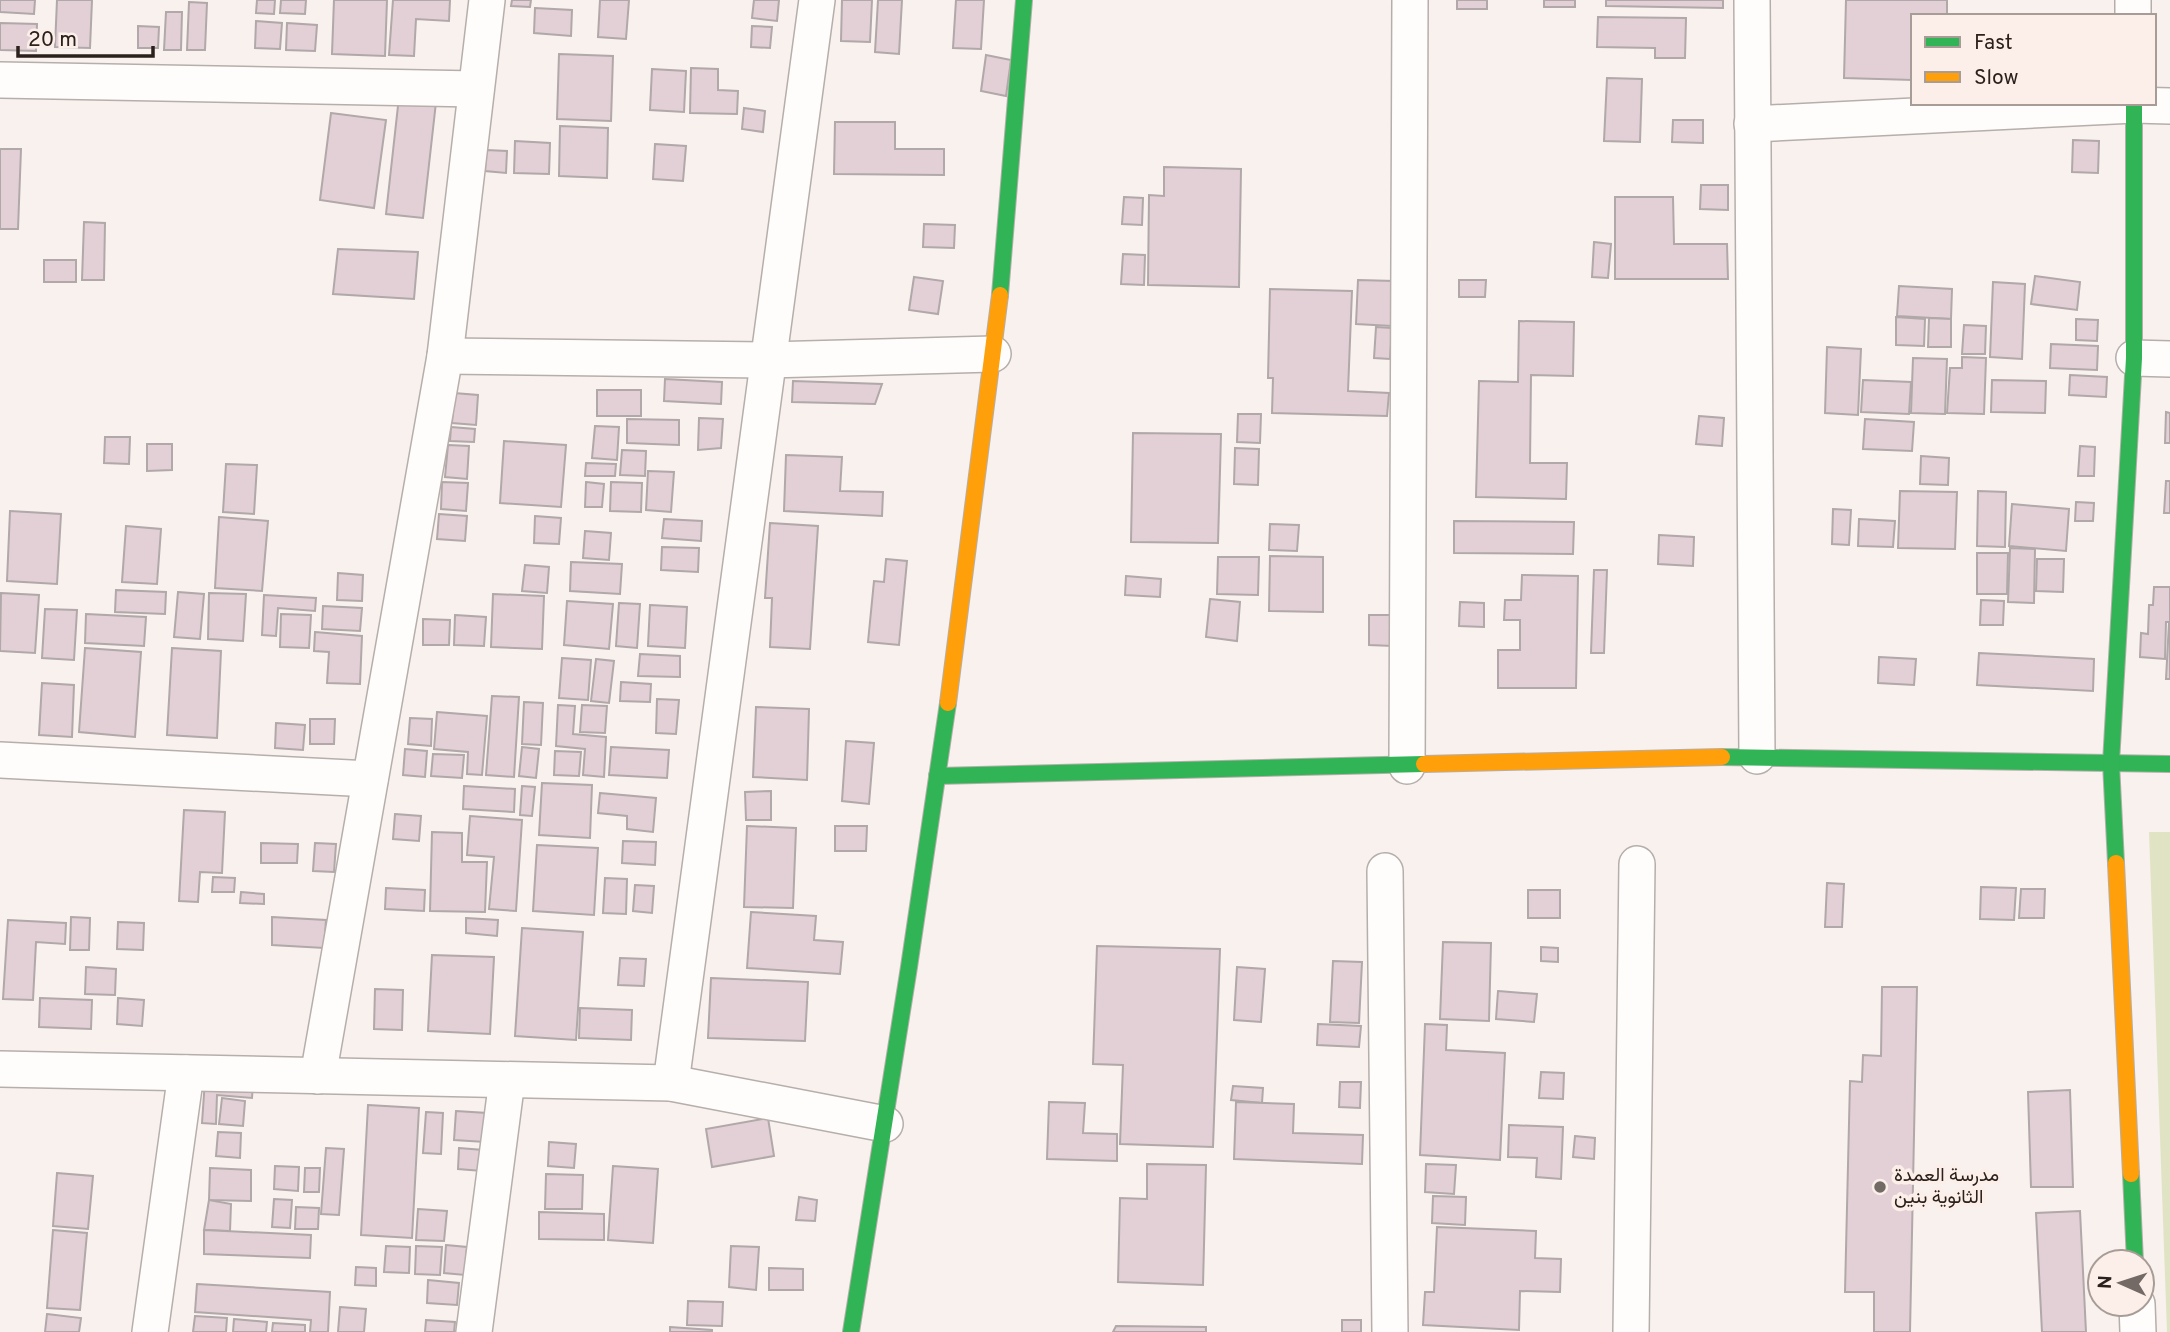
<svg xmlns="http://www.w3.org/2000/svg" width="2170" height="1332" font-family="Overpass,Vazirmatn,sans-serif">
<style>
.green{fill:#e1e4c4}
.building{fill:#e3d0d6;stroke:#b0a8a9;stroke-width:2}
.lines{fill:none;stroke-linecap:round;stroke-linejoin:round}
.street-casing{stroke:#b6aeaa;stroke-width:38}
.fast-casing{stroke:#b6aeaa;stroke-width:18}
.slow-casing{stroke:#b6aeaa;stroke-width:18}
.street{stroke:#fefdfc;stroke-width:35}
.fast{stroke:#30b455;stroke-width:16}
.slow{stroke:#ff9f0a;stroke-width:16}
.poi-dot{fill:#736965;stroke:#fcefea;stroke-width:2.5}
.labels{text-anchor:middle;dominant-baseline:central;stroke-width:7;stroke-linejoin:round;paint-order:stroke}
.poi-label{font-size:19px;fill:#2b201b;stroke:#fcefea;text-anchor:start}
</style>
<rect width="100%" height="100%" fill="#f8f1ee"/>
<polygon class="green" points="2149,832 2170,832 2170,1332 2167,1332"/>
<g class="building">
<polygon points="0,0 35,0 34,14 0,12"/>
<polygon points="57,0 92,0 90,48 55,47"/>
<polygon points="257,0 275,0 274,14 256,13"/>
<polygon points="281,0 306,0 305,14 280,13"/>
<polygon points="334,0 387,0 385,56 332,54"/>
<polygon points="393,0 450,0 449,21 416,19 414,56 389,55"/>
<polygon points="512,0 531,0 530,7 511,6"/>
<polygon points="600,0 629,0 626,39 598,37"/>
<polygon points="754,0 779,0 777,21 752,18"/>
<polygon points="842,0 872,0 870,42 841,41"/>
<polygon points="878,0 902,0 899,54 875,52"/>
<polygon points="956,0 984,0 981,49 953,48"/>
<rect x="1457" y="0" width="30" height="9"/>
<rect x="1544" y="0" width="31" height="7"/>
<polygon points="1606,0 1723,0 1723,8 1606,6"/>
<polygon points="1846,0 1947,0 1947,16 1913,16 1913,80 1844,78"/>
<polygon points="189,2 207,3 205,50 187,50"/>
<polygon points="535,8 572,10 571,36 534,33"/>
<polygon points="166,12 182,12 181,50 164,50"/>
<polygon points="1598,17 1686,18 1685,58 1655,58 1655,48 1597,47"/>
<polygon points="256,21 282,23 280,49 255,48"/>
<polygon points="0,23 37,24 36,51 0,50"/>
<polygon points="287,23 317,25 315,51 286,50"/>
<polygon points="138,26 159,27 158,48 138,48"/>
<polygon points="752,26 772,27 770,48 751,47"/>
<polygon points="559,54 613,56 611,121 557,119"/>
<polygon points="986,55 1011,60 1006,96 981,91"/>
<polygon points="691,68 718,69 718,90 738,91 737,114 690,113"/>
<polygon points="652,69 686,71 684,112 650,110"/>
<polygon points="1607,78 1642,79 1640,142 1604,141"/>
<polygon points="399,97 436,102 423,218 386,214"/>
<polygon points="744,108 765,111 763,132 742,129"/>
<polygon points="331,113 386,120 374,208 320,200"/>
<polygon points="1673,120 1703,120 1703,143 1672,142"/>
<polygon points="835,122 895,122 895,149 944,149 944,175 834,174"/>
<polygon points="560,126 608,128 607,178 559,176"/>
<polygon points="2073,140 2099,141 2098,173 2072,172"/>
<polygon points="515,141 550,143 549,174 514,173"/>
<polygon points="655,144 686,146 683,181 653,179"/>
<polygon points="0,149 21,149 18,229 0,229"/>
<polygon points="486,150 507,151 506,173 485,171"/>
<polygon points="1164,167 1241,169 1239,287 1148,285 1149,195 1164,196"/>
<polygon points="1701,185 1728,185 1728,210 1700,209"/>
<polygon points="1124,197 1143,198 1142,225 1122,224"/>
<polygon points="1615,197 1673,197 1674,244 1727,244 1728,279 1615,279"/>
<polygon points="84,222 105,223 104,280 82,280"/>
<polygon points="924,224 955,225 954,248 923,247"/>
<polygon points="1594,242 1611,244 1608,278 1592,277"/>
<polygon points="338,249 418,252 414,299 333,294"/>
<polygon points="1123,254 1145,255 1144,285 1121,284"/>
<rect x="44" y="260" width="32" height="22"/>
<polygon points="2035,276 2080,282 2077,310 2031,304"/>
<polygon points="914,277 943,281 938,314 909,310"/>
<polygon points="1358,280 1394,281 1392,326 1356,324"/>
<polygon points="1459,280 1486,280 1485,297 1459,297"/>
<polygon points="1993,282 2025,284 2022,359 1990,357"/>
<polygon points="1899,286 1952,289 1951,319 1897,316"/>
<polygon points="1270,289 1352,291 1348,391 1389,393 1387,416 1272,413 1273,378 1268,378"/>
<polygon points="1896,317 1925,319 1924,346 1896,345"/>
<polygon points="1929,318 1951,319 1951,347 1928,347"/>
<polygon points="2076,319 2098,320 2097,341 2076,340"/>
<polygon points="1519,321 1574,322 1573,376 1531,375 1530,463 1567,463 1566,499 1476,497 1479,381 1518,382"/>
<polygon points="1964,325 1986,326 1985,354 1962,354"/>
<polygon points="1376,327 1392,328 1390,359 1374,358"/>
<polygon points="2051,344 2098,346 2097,370 2050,368"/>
<polygon points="1827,347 1861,349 1858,415 1825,413"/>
<polygon points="1962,357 1986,358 1984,414 1947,413 1950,368 1962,368"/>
<polygon points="1913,358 1947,359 1945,414 1911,413"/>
<polygon points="2070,375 2107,377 2106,397 2069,395"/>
<polygon points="665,379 722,382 721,404 664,401"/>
<polygon points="1863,380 1911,382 1909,414 1861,412"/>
<polygon points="1992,380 2046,381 2045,413 1991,412"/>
<polygon points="793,381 882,384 875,404 792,402"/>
<rect x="597" y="390" width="44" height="26"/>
<polygon points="454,393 478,395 476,425 452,423"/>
<polygon points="2166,412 2170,413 2170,443 2165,443"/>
<polygon points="1238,414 1261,414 1260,443 1237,442"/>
<polygon points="1699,416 1724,418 1722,446 1696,444"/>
<polygon points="699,418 723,419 721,448 698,450"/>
<polygon points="627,419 679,420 679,445 627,443"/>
<polygon points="1865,419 1914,422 1912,451 1863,449"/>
<polygon points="595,426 619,427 617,460 592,458"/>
<polygon points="451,427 475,429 474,442 450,441"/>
<polygon points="1133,433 1221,434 1218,543 1131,542"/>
<polygon points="105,437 130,437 129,464 104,463"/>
<polygon points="504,441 566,445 561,507 500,503"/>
<polygon points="147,444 172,444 172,470 147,471"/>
<polygon points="448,445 469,446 467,479 445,477"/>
<polygon points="2080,446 2095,447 2094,476 2078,476"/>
<polygon points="1235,448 1259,449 1258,485 1234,484"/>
<polygon points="622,450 646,451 645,476 620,475"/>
<polygon points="786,455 842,457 840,491 883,492 882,516 784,511"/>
<polygon points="1921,456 1949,458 1948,485 1920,484"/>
<polygon points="586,463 616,464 615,476 585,476"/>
<polygon points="226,464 257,465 254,514 223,512"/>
<polygon points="648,471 674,472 671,512 646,510"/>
<polygon points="2166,481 2170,481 2170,513 2164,513"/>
<polygon points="442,482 468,483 466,511 441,509"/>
<polygon points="586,482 604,484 602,507 585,507"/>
<polygon points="611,482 642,483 641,512 610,511"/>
<polygon points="1900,491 1957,492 1955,549 1898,548"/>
<polygon points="1978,491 2006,492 2005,547 1977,546"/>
<polygon points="2076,502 2094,503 2093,521 2075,521"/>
<polygon points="2012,504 2069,509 2066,551 2009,546"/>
<polygon points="1833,509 1851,510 1849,545 1832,544"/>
<polygon points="10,511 61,514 57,584 7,581"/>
<polygon points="439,514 467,516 465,541 437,539"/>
<polygon points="535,516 561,518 559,544 534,543"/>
<polygon points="219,517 268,521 262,591 215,588"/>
<polygon points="664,519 702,521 701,541 662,538"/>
<polygon points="1859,519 1895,521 1893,547 1858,546"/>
<polygon points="1454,521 1574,522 1573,554 1454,553"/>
<polygon points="770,523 818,526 810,649 770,647 772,598 765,598"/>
<polygon points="1270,524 1299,525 1297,551 1269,550"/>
<polygon points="126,526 161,529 157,584 122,582"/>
<polygon points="585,531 611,533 609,560 583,558"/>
<polygon points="1659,535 1694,537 1693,566 1658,564"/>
<polygon points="662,547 699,548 698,572 661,570"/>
<polygon points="2010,548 2035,549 2034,603 2008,602"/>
<polygon points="1977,553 2008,553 2007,594 1977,594"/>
<polygon points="1270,556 1323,557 1323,612 1269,611"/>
<polygon points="1218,557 1259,557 1258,595 1217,594"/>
<polygon points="886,559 907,561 899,645 868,642 874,581 884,582"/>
<polygon points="2037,559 2064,559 2063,592 2036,591"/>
<polygon points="571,562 622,564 620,594 570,591"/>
<polygon points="525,565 549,567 547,593 522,591"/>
<polygon points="1594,570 1607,570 1604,653 1591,653"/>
<polygon points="338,573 363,575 362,601 337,600"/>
<polygon points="1522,575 1578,576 1576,688 1498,688 1498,650 1520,650 1520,620 1504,620 1505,600 1521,600"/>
<polygon points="1126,576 1161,579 1160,597 1125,595"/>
<polygon points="2154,587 2170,587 2170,622 2166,622 2165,659 2140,657 2141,633 2148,634 2149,605 2153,605"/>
<polygon points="116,590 166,592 165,614 115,612"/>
<polygon points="178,592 204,594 200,639 174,637"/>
<polygon points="1,593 39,595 35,653 0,651"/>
<polygon points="209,593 246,594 243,641 208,639"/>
<polygon points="493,594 544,596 542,649 491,647"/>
<polygon points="264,595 316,598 315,611 278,608 276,636 262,635"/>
<polygon points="1210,599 1240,602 1237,641 1206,637"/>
<polygon points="1981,600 2004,601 2003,625 1980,625"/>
<polygon points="567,601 613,604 609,649 564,645"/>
<polygon points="1460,602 1484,603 1484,627 1459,626"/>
<polygon points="619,603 640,604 637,648 616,646"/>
<polygon points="650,605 687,607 685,648 648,646"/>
<polygon points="323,606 362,608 360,631 322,629"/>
<polygon points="45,609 77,610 74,660 42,658"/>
<polygon points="86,614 146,617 144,646 85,643"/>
<polygon points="281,614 311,615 309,648 280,647"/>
<polygon points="455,615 486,617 484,646 454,645"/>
<polygon points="1369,615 1394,615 1393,646 1369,645"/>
<polygon points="423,619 450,620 449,645 423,645"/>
<polygon points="2169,623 2170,623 2170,679 2166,679"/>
<polygon points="315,632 362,636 360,684 327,683 329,652 314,651"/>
<polygon points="85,648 141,652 135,737 79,732"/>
<polygon points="172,648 221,651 217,738 167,735"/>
<polygon points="1979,653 2094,659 2093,691 1977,685"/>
<polygon points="640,654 680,656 680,677 638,676"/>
<polygon points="1879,657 1916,659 1914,685 1878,683"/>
<polygon points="562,658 591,660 588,700 559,698"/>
<polygon points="596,659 614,661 609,703 591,701"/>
<polygon points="621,682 651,684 650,702 620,701"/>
<polygon points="42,683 74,685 72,737 39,735"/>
<polygon points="492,696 519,697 514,777 486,775"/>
<polygon points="657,699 679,700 676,734 656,733"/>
<polygon points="524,702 543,703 541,745 522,744"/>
<polygon points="558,705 575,706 573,734 606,737 604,777 583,775 585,749 556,746"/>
<polygon points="582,705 607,706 605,733 580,732"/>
<polygon points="756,707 809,709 807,780 753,777"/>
<polygon points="437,712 487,716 482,775 467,774 468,752 434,749"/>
<polygon points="410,718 432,719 431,746 408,744"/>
<polygon points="310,719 335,719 334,744 310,744"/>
<polygon points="276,723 305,725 303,750 275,748"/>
<polygon points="846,741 874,743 869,804 842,801"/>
<polygon points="522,747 539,749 536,778 519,776"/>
<polygon points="611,747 669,750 667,778 609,775"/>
<polygon points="405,749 427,751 425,777 403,775"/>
<polygon points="555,751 581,752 579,776 554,775"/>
<polygon points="433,754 464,755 462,778 431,776"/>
<polygon points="542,783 592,785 590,838 539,835"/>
<polygon points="464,786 515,789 514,812 463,809"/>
<polygon points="522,786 535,787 532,816 520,815"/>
<polygon points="771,791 771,820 746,820 745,792"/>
<polygon points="600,793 656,798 653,832 627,829 627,816 598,813"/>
<polygon points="184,810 225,812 222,873 200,872 198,902 179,901"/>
<polygon points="395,814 421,816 419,841 393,839"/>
<polygon points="470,816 522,820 516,911 489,909 494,857 467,855"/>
<polygon points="747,826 796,828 793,908 744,907"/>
<polygon points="835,826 867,826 866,851 835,851"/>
<polygon points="432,832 462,833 462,862 487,862 485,912 430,911"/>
<polygon points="623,841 656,842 655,865 622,863"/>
<polygon points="261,843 298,844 297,863 261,863"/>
<polygon points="315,843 336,844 334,872 313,871"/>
<polygon points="537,845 598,848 594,915 533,911"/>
<polygon points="213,877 235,878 234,892 212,892"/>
<polygon points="605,878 627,879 626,914 603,913"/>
<polygon points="1827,883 1844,884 1842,927 1825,927"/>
<polygon points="635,885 654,886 652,913 633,911"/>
<polygon points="1981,887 2016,888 2014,920 1980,919"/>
<polygon points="386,888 425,890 424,911 385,909"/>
<polygon points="2021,889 2045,889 2044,918 2019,918"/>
<rect x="1528" y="890" width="32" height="28"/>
<polygon points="241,892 264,894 264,904 240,903"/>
<polygon points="751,912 816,916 814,940 843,942 840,974 747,968"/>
<polygon points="71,917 90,918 89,950 70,950"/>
<polygon points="272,917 326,920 324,948 272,945"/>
<polygon points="466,918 498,920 497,936 466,933"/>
<polygon points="8,920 66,923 65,944 36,942 33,1000 3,999"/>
<polygon points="118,922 144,923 143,950 117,949"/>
<polygon points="522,928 583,932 576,1040 515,1036"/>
<polygon points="1443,942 1491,943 1489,1021 1440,1019"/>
<polygon points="1097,946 1220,949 1213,1147 1120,1144 1123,1065 1093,1064"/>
<polygon points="1541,947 1558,948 1558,962 1541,961"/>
<polygon points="432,955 494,957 490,1034 428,1031"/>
<polygon points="620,958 646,959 644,986 618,985"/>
<polygon points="1333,961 1362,962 1359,1023 1330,1022"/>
<polygon points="86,967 116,969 115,995 85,994"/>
<polygon points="1237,967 1265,969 1261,1022 1234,1020"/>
<polygon points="711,978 808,982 805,1041 708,1038"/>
<polygon points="1882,987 1917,987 1910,1332 1874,1332 1874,1292 1845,1292 1850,1081 1862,1082 1863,1055 1881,1056"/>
<polygon points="375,989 403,990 402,1030 374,1029"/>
<polygon points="1498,991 1537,994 1534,1022 1496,1019"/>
<polygon points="40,998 92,1000 91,1029 39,1027"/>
<polygon points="118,998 144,1000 142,1026 117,1024"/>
<polygon points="580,1008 632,1010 631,1040 579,1038"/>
<polygon points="1318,1024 1361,1026 1359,1047 1317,1045"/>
<polygon points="1425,1024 1447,1025 1446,1050 1505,1053 1500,1160 1420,1155"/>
<polygon points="1541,1072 1564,1073 1563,1099 1539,1098"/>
<polygon points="205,1080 253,1083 252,1098 217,1095 216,1124 202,1123"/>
<polygon points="1340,1082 1361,1082 1360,1108 1339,1107"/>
<polygon points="1233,1086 1263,1088 1262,1103 1231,1100"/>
<polygon points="2070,1090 2073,1187 2031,1187 2028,1092"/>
<polygon points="222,1098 245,1101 243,1126 219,1124"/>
<polygon points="1049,1102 1085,1103 1083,1133 1117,1134 1117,1161 1047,1159"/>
<polygon points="1236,1102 1294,1104 1293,1133 1363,1135 1362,1164 1234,1159"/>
<polygon points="368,1105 419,1108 412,1238 361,1235"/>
<polygon points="456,1111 487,1113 485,1142 454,1140"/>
<polygon points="426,1112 443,1113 441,1154 423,1153"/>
<polygon points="768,1118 774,1156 712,1167 706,1129"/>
<polygon points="1509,1125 1563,1127 1561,1179 1536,1177 1537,1158 1508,1157"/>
<polygon points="218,1132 241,1133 240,1158 216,1156"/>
<polygon points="1575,1136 1595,1138 1594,1159 1573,1157"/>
<polygon points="549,1142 576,1144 574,1168 548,1166"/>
<polygon points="326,1148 344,1149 339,1215 321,1214"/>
<polygon points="459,1148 483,1150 482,1171 458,1169"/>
<polygon points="1147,1164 1206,1165 1203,1285 1118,1282 1120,1198 1147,1199"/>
<polygon points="1426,1164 1456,1165 1454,1194 1425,1192"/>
<polygon points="275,1166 299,1167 298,1191 274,1189"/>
<polygon points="613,1166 658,1169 653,1243 608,1240"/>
<polygon points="210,1168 251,1170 251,1201 209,1200"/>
<polygon points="305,1168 320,1168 319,1192 304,1192"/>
<polygon points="57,1173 93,1176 88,1229 53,1226"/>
<polygon points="546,1174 583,1175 582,1209 545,1209"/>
<polygon points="1433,1196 1466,1197 1465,1225 1432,1223"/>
<polygon points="799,1197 817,1200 815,1221 796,1220"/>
<polygon points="274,1199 292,1200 290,1228 272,1227"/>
<polygon points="209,1200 231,1204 230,1231 204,1230"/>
<polygon points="296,1207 319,1208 318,1229 295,1229"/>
<polygon points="418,1209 447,1211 444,1241 416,1240"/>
<polygon points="2080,1211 2086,1332 2042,1332 2036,1213"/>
<polygon points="539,1212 604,1214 604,1240 539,1239"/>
<polygon points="1437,1227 1536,1231 1535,1258 1561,1259 1560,1292 1520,1291 1519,1330 1423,1325 1425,1292 1434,1292"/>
<polygon points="53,1230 87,1233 80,1310 47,1308"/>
<polygon points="204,1230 311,1235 310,1258 204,1254"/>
<polygon points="446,1245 467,1247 465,1275 444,1273"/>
<polygon points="386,1246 410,1247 409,1273 384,1272"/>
<polygon points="416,1246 442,1247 440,1275 415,1274"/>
<polygon points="731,1246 759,1247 756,1290 729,1287"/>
<polygon points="356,1267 376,1268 376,1286 355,1285"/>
<polygon points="769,1268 803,1269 803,1290 769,1290"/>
<polygon points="428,1280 459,1283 457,1305 427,1303"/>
<polygon points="197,1284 330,1292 328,1332 310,1332 311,1320 195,1312"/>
<polygon points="688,1301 723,1302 722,1326 687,1325"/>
<polygon points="340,1307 366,1309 364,1332 338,1332"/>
<polygon points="47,1314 81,1318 79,1332 45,1332"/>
<polygon points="195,1316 227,1318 226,1332 193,1332"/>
<polygon points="234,1319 267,1322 266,1332 233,1332"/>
<polygon points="426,1320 455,1322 454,1332 425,1332"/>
<rect x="1342" y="1320" width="19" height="12"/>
<polygon points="273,1323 305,1325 305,1332 272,1332"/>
<polygon points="1116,1326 1206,1327 1206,1332 1113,1332"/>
<polygon points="670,1327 712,1330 712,1332 670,1332"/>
</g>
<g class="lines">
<g class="street-casing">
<g id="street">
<polyline points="1752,0 1757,756"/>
<polyline points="2133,0 2133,16"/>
<polyline points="0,80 476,89"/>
<polyline points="1752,124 2134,105 2170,106"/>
<polyline points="445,356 768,360 993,354"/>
<polyline points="2134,358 2170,359"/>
<polyline points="0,760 370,779"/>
<polyline points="1407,766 1410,0"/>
<polyline points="1385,871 1390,1332"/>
<polyline points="0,1069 671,1083 885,1124"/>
<polyline points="318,1076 445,356 487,0"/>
<polyline points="671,1083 817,0"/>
<polyline points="2137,1304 2138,1332"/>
<polyline points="150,1332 186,1073"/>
<polyline points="474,1332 507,1080"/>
<polyline points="1631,1332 1637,864"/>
</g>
</g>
<g class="fast-casing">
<g id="fast">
<polyline points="1000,295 1024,0"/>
<polyline points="1722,757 2170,764"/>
<polyline points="937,776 1424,764"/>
<polyline points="2116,863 2111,763 2134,358 2134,103"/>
<polyline points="2131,1174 2135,1262"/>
<polyline points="851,1332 909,967 948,703"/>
</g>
</g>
<g class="slow-casing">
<g id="slow">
<polyline points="948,703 1000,295"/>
<polyline points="1424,764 1722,757"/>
<polyline points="2116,863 2131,1174"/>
</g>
</g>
<use href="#street" class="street"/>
<use href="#fast" class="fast"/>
<use href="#slow" class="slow"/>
</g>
<circle class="poi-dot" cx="1880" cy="1187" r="7"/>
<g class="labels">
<g class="poi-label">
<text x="1894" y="1176">مدرسة العمدة<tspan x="1894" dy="22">الثانوية بنين</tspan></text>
</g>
</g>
<rect x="1911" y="14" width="245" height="91" fill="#fcefea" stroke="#a89c97" stroke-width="2"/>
<rect x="1925" y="37" width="35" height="10" fill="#30b455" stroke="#a89c97" stroke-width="2"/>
<text x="1974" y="49" font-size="21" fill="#2b201b">Fast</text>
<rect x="1925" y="72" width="35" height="10" fill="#ff9f0a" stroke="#a89c97" stroke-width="2"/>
<text x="1974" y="84" font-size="21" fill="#2b201b">Slow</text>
<g transform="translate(2121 1283) rotate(273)"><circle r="33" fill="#fcefea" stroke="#a89c97" stroke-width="2"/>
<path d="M0-5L12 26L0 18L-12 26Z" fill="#736965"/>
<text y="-10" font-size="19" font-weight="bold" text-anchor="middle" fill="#2b201b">N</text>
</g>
<path d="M18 46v10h135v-10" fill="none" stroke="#2b201b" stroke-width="3.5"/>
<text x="28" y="46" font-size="21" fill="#2b201b" stroke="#fcefea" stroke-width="5" paint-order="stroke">20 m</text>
</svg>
